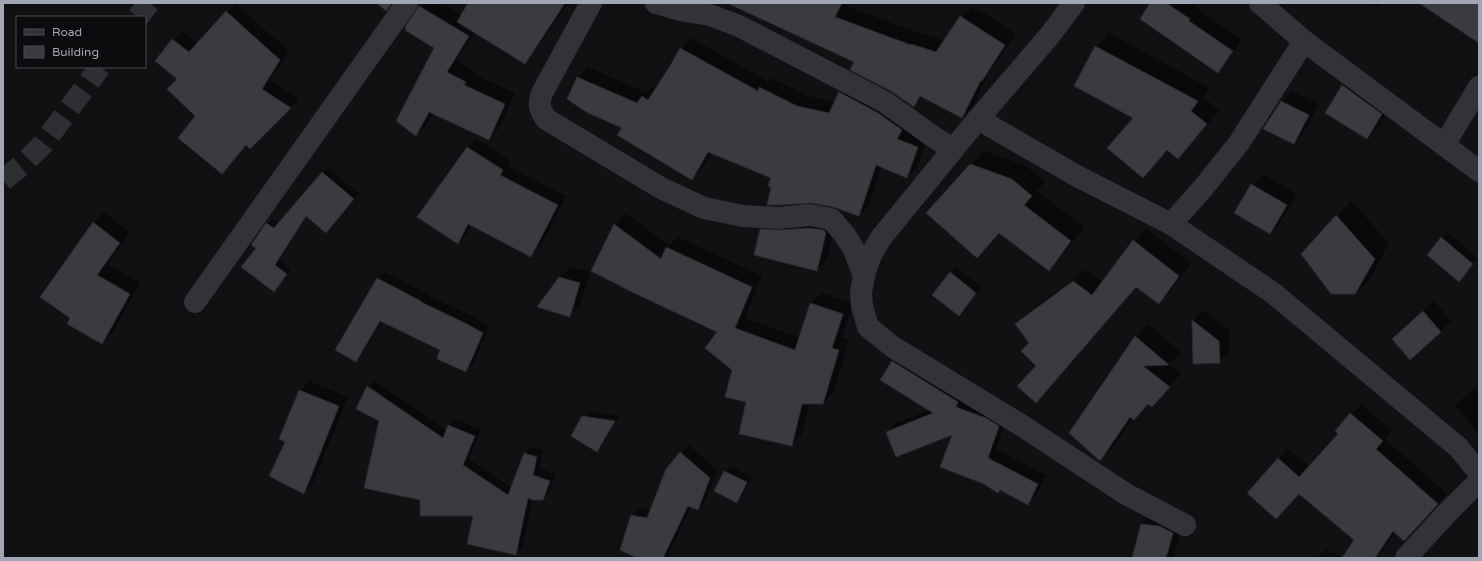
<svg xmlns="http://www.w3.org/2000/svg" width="1482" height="561" font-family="'Varela Round',sans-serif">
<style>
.shadow{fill:#0007}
.building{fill:#3a3b41;stroke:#2b2b2f}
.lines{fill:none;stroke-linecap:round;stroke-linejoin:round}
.minor-tunnel{stroke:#2e2f33;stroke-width:22;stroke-dasharray:22 11;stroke-linecap:butt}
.minor{stroke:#323238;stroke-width:22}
</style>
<rect width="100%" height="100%" fill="#111113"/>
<g class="shadow">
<polygon points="235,3 289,51 270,80 299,99 250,148 247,145 222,173 178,79 156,61 182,31 198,44"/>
<polygon points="423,3 442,3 462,15 469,3 568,3 534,52 524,62 475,32 456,61 476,72 474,74 515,93 499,128 489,139 433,113 427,124 416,134 435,48 406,27"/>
<polygon points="732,3 847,3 846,6 922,34 923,33 945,41 960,19 971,7 976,11 978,9 1016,34 990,71 973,106 962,117 923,97 914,106 855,61"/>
<polygon points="1152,3 1192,3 1200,8 1199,10 1242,40 1228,61 1218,71"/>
<polygon points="1370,3 1382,3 1377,7"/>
<polygon points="1109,33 1210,88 1204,97 1219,111 1191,144 1178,158 1168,149 1143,177 1134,117 1076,86 1096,47"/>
<polygon points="691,38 768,81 771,78 808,96 836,102 840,93 850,83 928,136 917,167 907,177 882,166 869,205 859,215 772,187 772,178 712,152 702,168 692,178 623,128 578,78 588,67 647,93 653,86 657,89 681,49"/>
<polygon points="1353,75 1392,103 1378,127 1367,137 1326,113 1343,85"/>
<polygon points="1292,91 1319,104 1304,132 1294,143 1281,102"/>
<polygon points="476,139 511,161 507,166 566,196 540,247 531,255 471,224 466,235 458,243 467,148"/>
<polygon points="984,151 1026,166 1045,182 1037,191 1084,227 1062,256 1049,269 1000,232 977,257 970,165"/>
<polygon points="328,168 359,194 331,226 307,215 280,260 291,269 279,285 258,248 267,224 272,219 279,223"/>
<polygon points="1263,174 1297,194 1280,223 1270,233 1252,185"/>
<polygon points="1351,201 1389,243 1370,279 1355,293 1337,216"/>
<polygon points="104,212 130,232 107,264 140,283 113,332 102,343 69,324 94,223"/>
<polygon points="626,213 669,246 678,237 762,276 745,318 800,338 811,303 822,293 853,303 842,338 849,339 834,392 823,403 810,403 802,434 792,445 747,402 733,370 718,332 592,270 615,224"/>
<polygon points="772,219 836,222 827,259 817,270 761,230"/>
<polygon points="1146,229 1191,263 1171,290 1159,302 1137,286 1048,390 1036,402 1037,366 1031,343 1017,324 1029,312 1085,270 1103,282 1134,241"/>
<polygon points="1447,232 1478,258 1464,276 1428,255"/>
<polygon points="571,267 590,272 580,305 570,316 560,277"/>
<polygon points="956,267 981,287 964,309 950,272"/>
<polygon points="385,272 428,294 427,295 474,317 489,326 473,364 466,371 442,350 382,321 362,354 355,361 336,349 378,279"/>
<polygon points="1434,301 1451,321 1440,332 1404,329"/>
<polygon points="1203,310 1229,330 1230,351 1219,362 1193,321"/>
<polygon points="1148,324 1181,352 1169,364 1181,374 1152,406 1149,403 1134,419 1133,418 1113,447 1100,459 1135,337"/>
<polygon points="902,353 1007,417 996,449 1046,475 1036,495 1027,504 953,433 887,432 896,423 930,410 893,362"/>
<polygon points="309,381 348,397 313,483 304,493 287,441 300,391"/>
<polygon points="374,381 447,430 449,425 455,419 481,429 469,459 512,488 525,453 531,447 543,450 539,468 555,474 549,492 542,499 533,499 522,548 515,554 475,515 421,500 380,421 368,387"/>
<polygon points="1479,384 1479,434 1455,405"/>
<polygon points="1361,404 1392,431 1385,439 1447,494 1404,540 1395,532 1385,547 1375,557 1299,493 1276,518 1278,459 1288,449 1309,467 1340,434 1351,414"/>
<polygon points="589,412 619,416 602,445 597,451 583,417"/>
<polygon points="689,445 717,471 705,501 698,509 691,506 667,558 640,558 632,516 640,508 651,510 667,469"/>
<polygon points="730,466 752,477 742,496 737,501 724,472"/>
<polygon points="1152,514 1183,522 1174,555 1171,558 1133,558 1142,524"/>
<polygon points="1325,549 1344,558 1317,558"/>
</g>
<g class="building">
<polygon points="377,3 392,3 386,11"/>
<polygon points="468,3 565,3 525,64 457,22"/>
<polygon points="727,3 842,3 835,17 911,45 911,44 936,52 960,16 1005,45 982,81 981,80 962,118 920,96 914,107 891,91 850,70 854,62"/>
<polygon points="1150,3 1166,3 1190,19 1189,21 1233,51 1218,73 1140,19"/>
<polygon points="1419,3 1479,3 1479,43"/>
<polygon points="419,6 469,36 447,72 466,82 464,85 505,104 489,140 429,112 416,136 396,121 434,48 405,30 406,29 405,27"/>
<polygon points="226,11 280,60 262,89 291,108 250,149 246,145 222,174 178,138 195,116 167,89 177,79 155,61 172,39 189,52"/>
<polygon points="1095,46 1198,101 1191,111 1207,124 1178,159 1167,150 1143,178 1107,148 1133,118 1074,86"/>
<polygon points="680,48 758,91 759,87 797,106 829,113 839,92 878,113 902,130 897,139 918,147 907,178 876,165 859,216 833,207 812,203 779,205 767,205 771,188 768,186 771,178 708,152 692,180 617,135 622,128 588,113 567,99 577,77 637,103 642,96 648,100 670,66"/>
<polygon points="1342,85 1382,114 1367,139 1325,113"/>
<polygon points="1281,101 1309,115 1294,144 1263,129"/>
<polygon points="467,147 503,170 500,175 558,205 531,257 468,224 458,244 417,217"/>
<polygon points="970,164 1012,179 1032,196 1024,205 1071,241 1049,271 999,233 977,258 926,213"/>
<polygon points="322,172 354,199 326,233 306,216 275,265 287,274 274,292 241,267 256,248 251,245 266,223 274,228"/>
<polygon points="1251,184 1287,205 1270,234 1234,213"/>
<polygon points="1336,215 1375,259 1355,294 1331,294 1301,254"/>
<polygon points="93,222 120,243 97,275 130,294 102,344 67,324 70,318 40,297"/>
<polygon points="614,224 661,259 666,247 752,287 735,328 795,350 810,303 843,314 832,348 839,350 823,404 802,404 792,446 739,434 746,402 725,397 732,370 705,348 717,332 634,293 591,271"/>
<polygon points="809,228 824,230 826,233 817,271 754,255 760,229 780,230"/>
<polygon points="1441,237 1473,264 1459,282 1427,255"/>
<polygon points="1133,240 1179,276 1159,304 1136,287 1036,403 1017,386 1036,366 1021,351 1029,343 1015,324 1073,281 1092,295"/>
<polygon points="950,272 976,293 959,316 932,295"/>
<polygon points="559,277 580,283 570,317 537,307"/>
<polygon points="377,278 421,301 421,302 467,324 483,333 466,372 437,359 440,350 380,321 356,362 335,350"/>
<polygon points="1423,311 1441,332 1410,360 1392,339"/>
<polygon points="1192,320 1219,341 1220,363 1193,364"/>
<polygon points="1135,336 1169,365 1143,366 1170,387 1152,407 1148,404 1134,420 1130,417 1100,461 1069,433"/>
<polygon points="892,361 958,402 956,407 986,418 999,426 988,458 1038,484 1028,505 1000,490 998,493 984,484 940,467 952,435 896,457 886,432 933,413 880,380"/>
<polygon points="367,386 443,438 448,425 475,436 463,465 508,495 524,453 537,457 533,475 550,481 543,500 533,500 528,498 516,555 467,544 473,516 420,516 420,500 364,488 379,421 356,409"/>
<polygon points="299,390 339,406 304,494 269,476 285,442 279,439"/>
<polygon points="1350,413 1383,441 1376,449 1438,504 1404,541 1393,531 1375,558 1342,558 1354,540 1299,494 1276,519 1247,493 1278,458 1299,477 1338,434 1335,431"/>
<polygon points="582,416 615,421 597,452 571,436"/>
<polygon points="680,452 710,478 698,510 688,506 663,558 637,558 620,550 631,515 647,518 666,469"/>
<polygon points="724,471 747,482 737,503 714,491"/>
<polygon points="1141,524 1159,526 1173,533 1166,558 1132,558"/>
</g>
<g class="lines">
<g class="minor-tunnel">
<polyline points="138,17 149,3"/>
<polyline points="3,180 22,165 43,144 100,67"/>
</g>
<g class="minor">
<path d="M591,3L542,93C538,105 539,108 546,119L661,188L704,208L743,216L779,218L810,215L831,219L845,235L854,250L864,276"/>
<polyline points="656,3 680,10 710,15 739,26 885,102 935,138 953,149"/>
<polyline points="1074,3 1050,35 978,119 880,239 870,257 864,276 861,292 862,306 868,327 893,347 1021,425 1126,494 1185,525"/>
<polyline points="1260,3 1304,41 1479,171"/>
<polyline points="978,119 1077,176 1171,224 1273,293 1459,448 1479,473"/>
<polyline points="1444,145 1479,87"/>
<polyline points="1171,224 1203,188 1239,143 1304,41"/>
<polyline points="195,302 407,3"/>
<polyline points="1406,558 1446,514 1479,481"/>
</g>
</g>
<rect width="1482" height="561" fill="none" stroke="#a1a6b5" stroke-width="8"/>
<rect x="16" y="16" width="130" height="52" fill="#0c0c0e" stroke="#484a51"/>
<rect x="24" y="29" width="20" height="6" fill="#323238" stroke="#484a51"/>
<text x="52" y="36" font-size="12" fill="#a1a6b5">Road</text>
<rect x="24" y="46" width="20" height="12" fill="#3a3b41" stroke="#484a51"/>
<text x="52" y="56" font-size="12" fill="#a1a6b5">Building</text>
</svg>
